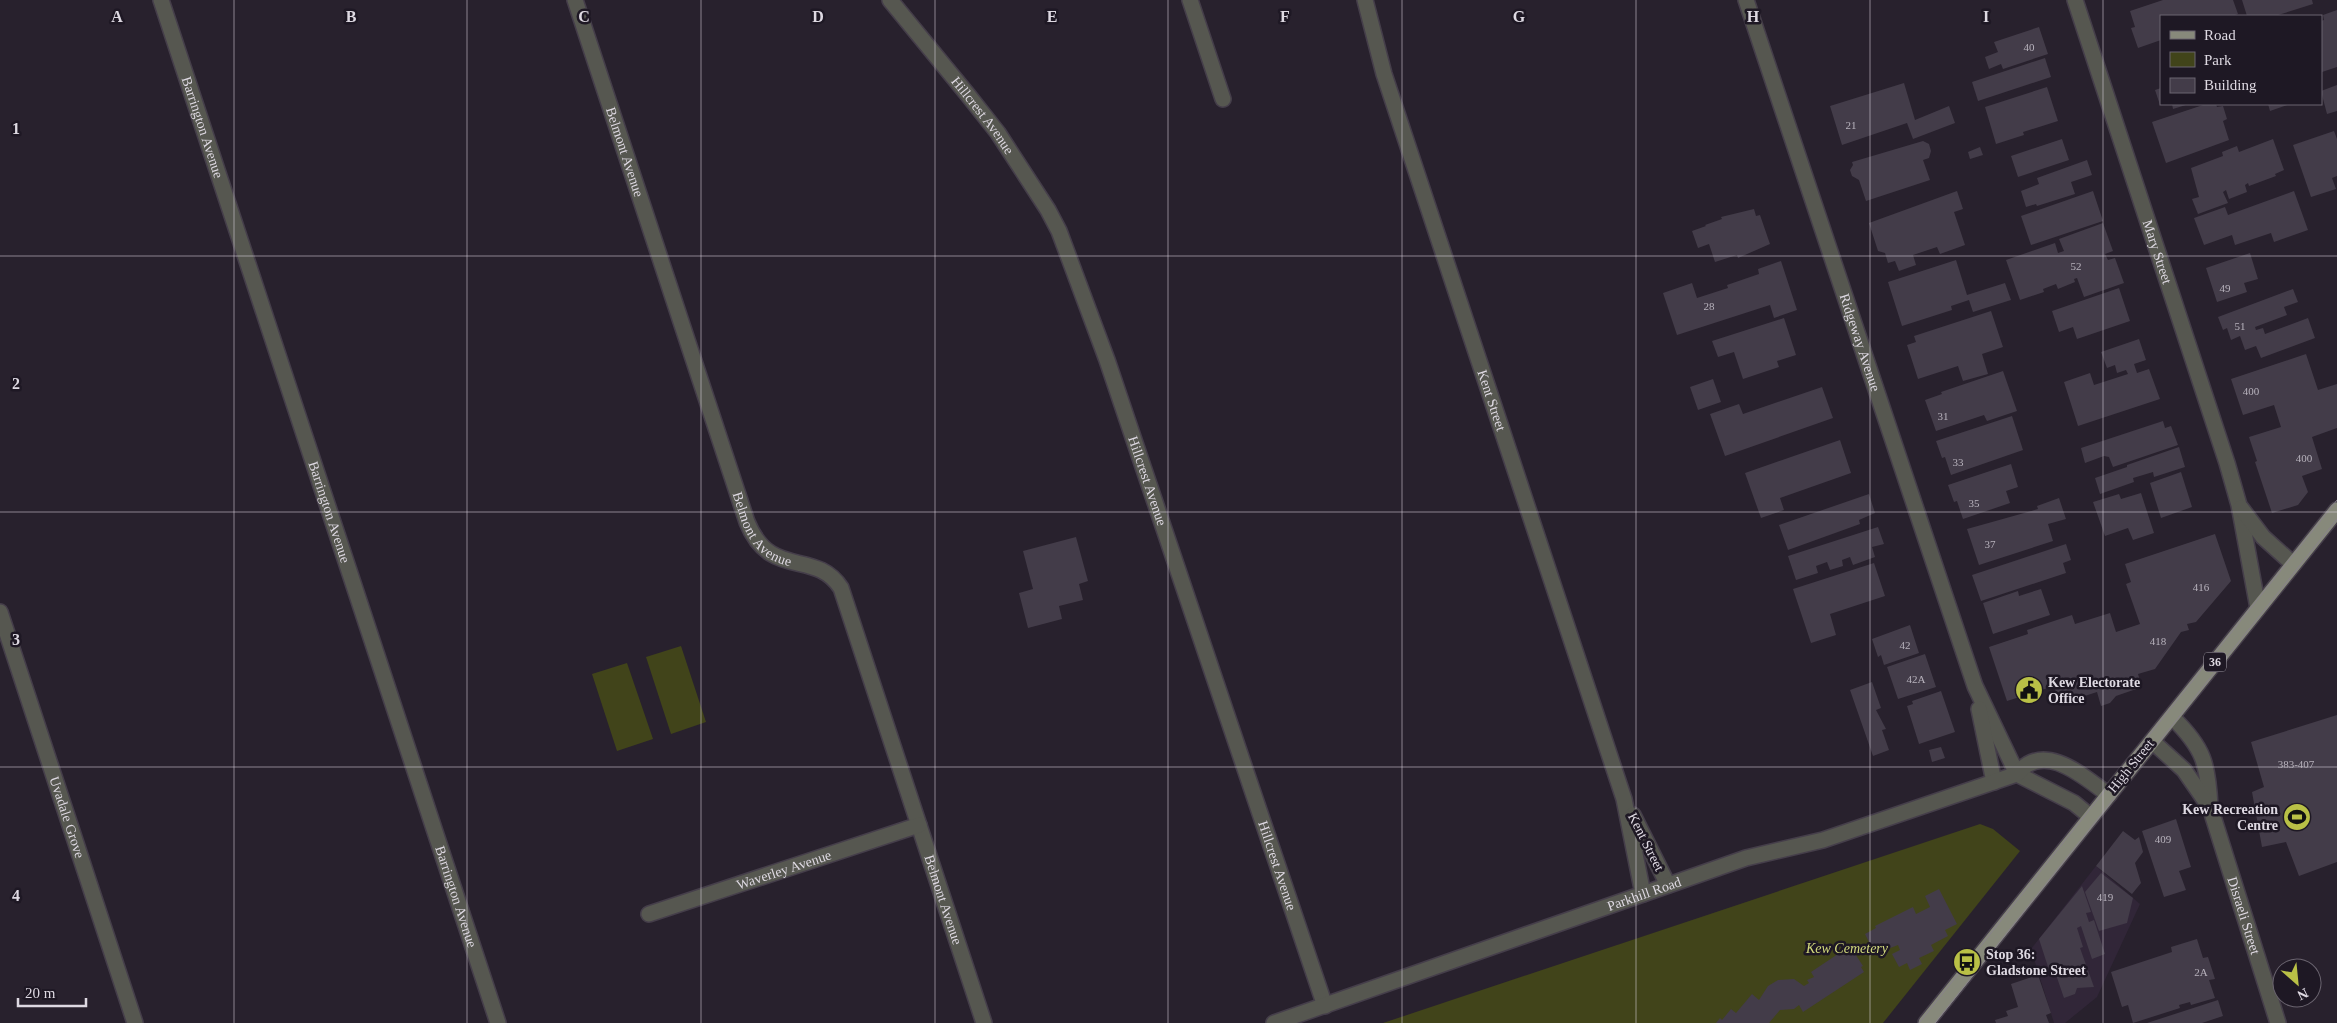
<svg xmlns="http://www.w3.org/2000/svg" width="2337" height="1023" font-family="'Times New Roman',serif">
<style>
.built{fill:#312638}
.green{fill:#41441a}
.building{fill:#433c49}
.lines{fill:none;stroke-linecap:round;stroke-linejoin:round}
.minor-casing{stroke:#453e4a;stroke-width:18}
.major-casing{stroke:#453e4a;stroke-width:18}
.minor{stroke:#565750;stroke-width:15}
.major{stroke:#87897b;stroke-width:15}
.tram{stroke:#88828c;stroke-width:1}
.grid{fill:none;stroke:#ded9e2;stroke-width:1;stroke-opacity:0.55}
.labels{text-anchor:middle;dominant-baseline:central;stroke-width:5;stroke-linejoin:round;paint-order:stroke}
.number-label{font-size:11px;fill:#b7b2bc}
.shield{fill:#1e1824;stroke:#a49fa9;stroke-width:1}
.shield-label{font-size:12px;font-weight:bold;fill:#ded9e2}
.street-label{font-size:14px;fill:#ded9e2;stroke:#1e1824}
.poi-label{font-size:14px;font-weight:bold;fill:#ded9e2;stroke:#1e1824;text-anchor:start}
.park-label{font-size:14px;font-style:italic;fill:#d3da7d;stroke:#1e1824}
.grid-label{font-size:16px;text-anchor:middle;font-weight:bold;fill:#ded9e2;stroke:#1e1824;stroke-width:5;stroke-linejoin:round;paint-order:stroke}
</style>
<rect width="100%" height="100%" fill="#28212d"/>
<polygon class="built" points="2096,866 2140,904 2097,997 2065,1023 2054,1023 2031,949"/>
<g class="green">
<polygon points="681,646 706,722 671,734 646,657"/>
<polygon points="627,663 653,739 617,751 592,674"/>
<polygon points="1980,824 1993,829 2020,851 1883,1023 1383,1023"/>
</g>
<g class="building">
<polygon points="2163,0 2233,0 2238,14 2232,16 2161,16 2161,40 2138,48 2131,28 2135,27 2130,11"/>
<polygon points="2242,0 2312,0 2313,4 2275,16 2247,16"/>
<polygon points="2337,10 2337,67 2322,72 2321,21 2324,20 2323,15"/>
<polygon points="2039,27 2048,54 2003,69 2001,64 1989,69 1985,57 1998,52 1994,42"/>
<polygon points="2045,58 2051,77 1978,101 1972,82"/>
<polygon points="1904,83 1915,120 1949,106 1955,123 1913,139 1907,123 1842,145 1830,106"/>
<polygon points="2337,85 2337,111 2327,114 2321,91"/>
<polygon points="2047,87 2058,121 2023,132 2024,135 1996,144 1985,107"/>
<polygon points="2161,88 2161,105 2160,105 2155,90"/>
<polygon points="2172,104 2189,104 2173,109"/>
<polygon points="2206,104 2216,104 2217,107 2223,106 2227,119 2223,121 2229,140 2166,163 2152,122"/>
<polygon points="2268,104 2290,104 2270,111"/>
<polygon points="2334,131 2337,139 2337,176 2332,178 2336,189 2311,197 2293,145"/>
<polygon points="2062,139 2069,160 2018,177 2011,156"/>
<polygon points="2273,139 2284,170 2275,174 2276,176 2249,186 2248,183 2245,185 2247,192 2229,199 2226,190 2223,192 2228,203 2198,214 2192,199 2199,197 2191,168 2223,156 2222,152 2237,146 2239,152"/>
<polygon points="1923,141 1929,144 1931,151 1929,158 1923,160 1930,180 1866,201 1859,180 1852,176 1850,170 1853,165 1852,162"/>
<polygon points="1980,147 1983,155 1970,159 1968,152"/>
<polygon points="2087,160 2092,175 2071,182 2075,194 2037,206 2036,204 2026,207 2021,191 2039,184 2037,178"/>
<polygon points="1957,191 1963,209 1954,212 1965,245 1940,254 1937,247 1913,255 1916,265 1899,271 1895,261 1888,263 1885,253 1878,251 1869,223"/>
<polygon points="2093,191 2103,221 2031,245 2021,216"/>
<polygon points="2294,191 2308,230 2274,242 2271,233 2235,245 2232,235 2204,245 2194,218 2225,207 2228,215"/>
<polygon points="1754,209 1756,216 1760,215 1770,244 1738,258 1737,255 1715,262 1709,244 1698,248 1692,231 1706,226 1705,225 1722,219 1721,217"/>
<polygon points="2103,223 2113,251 2105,254 2108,260 2115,258 2124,283 2084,297 2077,278 2074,279 2075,282 2058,289 2056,284 2043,289 2044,292 2020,300 2006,260 2055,243 2058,253 2064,251 2059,239"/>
<polygon points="2250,253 2258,279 2244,283 2247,292 2217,302 2206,268"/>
<polygon points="1956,260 1967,295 2005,283 2011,300 1973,312 1969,300 1951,306 1952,310 1902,326 1888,282"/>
<polygon points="1781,261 1797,310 1774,318 1770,305 1677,335 1663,293 1692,283 1697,298 1728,288 1727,285 1759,274 1758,269"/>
<polygon points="2119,288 2130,321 2077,339 2073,327 2059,332 2052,311"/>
<polygon points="2293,289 2298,302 2284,307 2287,315 2255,327 2256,330 2263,328 2265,334 2308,318 2315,338 2261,358 2256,346 2245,350 2240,336 2231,340 2227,328 2223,330 2218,317"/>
<polygon points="1991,311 2003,347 1982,354 1988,374 1963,381 1958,366 1918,379 1907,345 1916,342 1914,336"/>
<polygon points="1784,318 1796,355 1777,361 1779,367 1743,379 1734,352 1718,357 1712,341"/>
<polygon points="2139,339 2146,360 2134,364 2137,373 2149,369 2160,399 2078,426 2064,382 2090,373 2094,385 2128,374 2126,370 2117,373 2115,365 2107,368 2101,352"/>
<polygon points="2306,354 2318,390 2337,384 2337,428 2312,437 2322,469 2302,476 2308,492 2298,505 2272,513 2255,462 2257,461 2249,437 2281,427 2274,405 2243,415 2231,379"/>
<polygon points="2003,371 2017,411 1987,421 1984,415 1936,431 1925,400 1942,394 1941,392"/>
<polygon points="1713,379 1721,402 1698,410 1690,387"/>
<polygon points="1822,387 1833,418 1725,456 1710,414 1739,404 1743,414"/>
<polygon points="2012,416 2023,450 1951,475 1945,457 1942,458 1936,441"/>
<polygon points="2163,421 2165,428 2171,426 2178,445 2113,467 2109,457 2104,456 2085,463 2081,448"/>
<polygon points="1840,440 1851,473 1780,498 1784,510 1761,518 1745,473"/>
<polygon points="2179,447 2185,467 2154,477 2153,472 2133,478 2134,482 2100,494 2095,478 2127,467 2127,465"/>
<polygon points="2011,464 2018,487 2006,491 2010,503 1963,519 1957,501 1954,502 1948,485"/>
<polygon points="2181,472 2192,507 2161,518 2150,483"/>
<polygon points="2141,493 2154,533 2133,540 2128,528 2105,536 2093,502 2119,494 2121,499"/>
<polygon points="1869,494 1875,513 1859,520 1860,524 1788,550 1779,525"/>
<polygon points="2059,498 2066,519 2048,524 2053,541 1979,565 1967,529 2038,509 2037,506"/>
<polygon points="1878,527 1884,544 1872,547 1875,557 1853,565 1850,557 1842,560 1843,566 1830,570 1827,562 1816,566 1818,573 1796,580 1788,556"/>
<polygon points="2215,534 2231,581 2196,622 2187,624 2189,630 2181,632 2155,669 2138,674 2142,687 2116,696 2110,703 2101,706 2097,692 2060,704 2054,686 2007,701 1989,647 2028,634 2027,630 2072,615 2075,624 2110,613 2116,632 2140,624 2126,584 2131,582 2125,564"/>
<polygon points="1076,537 1088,581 1079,584 1083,600 1059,606 1062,619 1028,628 1019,593 1033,589 1023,551"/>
<polygon points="2066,544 2071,560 2063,563 2066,573 1981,601 1972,575"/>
<polygon points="1874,563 1885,596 1830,614 1836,635 1811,643 1793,589"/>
<polygon points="2041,589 2050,615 1993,634 1983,603 2018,591 2019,596"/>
<polygon points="1910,625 1919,653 1884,665 1881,655 1878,657 1872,639"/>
<polygon points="1925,654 1936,687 1898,699 1887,667"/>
<polygon points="1872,682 1881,708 1876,710 1886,729 1882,730 1889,750 1873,756 1850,690"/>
<polygon points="1941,691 1955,732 1919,744 1907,706 1913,704 1912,701"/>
<polygon points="2337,715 2337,862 2299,876 2286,842 2262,847 2252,792 2264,787 2251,742"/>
<polygon points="1941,747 1945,758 1932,762 1929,750"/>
<polygon points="2176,819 2191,867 2179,871 2186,890 2164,897 2142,831"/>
<polygon points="2123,831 2135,840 2139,837 2143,852 2135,863 2141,883 2132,894 2096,866"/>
<polygon points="2101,873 2133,898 2127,923 2099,931 2085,892"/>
<polygon points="2082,886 2091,912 2086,913 2089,922 2094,920 2105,954 2092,959 2081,926 2077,928 2083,947 2080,948 2094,987 2077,988 2075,994 2064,998 2054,969 2049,970 2039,939"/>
<polygon points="1939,889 1957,924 1945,930 1948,936 1931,945 1934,951 1919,958 1922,964 1910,970 1907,963 1899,967 1892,954 1900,950 1898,945 1875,954 1865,934 1876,928 1875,926 1913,907 1916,914 1930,907 1925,896"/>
<polygon points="2197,939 2203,958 2208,957 2215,979 2209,980 2215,998 2191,1005 2190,1002 2179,1005 2180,1008 2133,1023 2128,1005 2122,1007 2111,972 2172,952 2171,947"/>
<polygon points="1850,946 1863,966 1861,967 1864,972 1803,1012 1799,1005 1794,1009 1780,1010 1769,1023 1716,1023 1720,1018 1722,1020 1731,1009 1736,1013 1752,994 1759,1000 1768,986 1778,980 1794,979 1804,986 1809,983 1807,980 1814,977 1811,972"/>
<polygon points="2038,975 2051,1013 2046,1015 2049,1023 1996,1023 1995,1020 2008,1016 2006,1011 2018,1007 2011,984"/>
<polygon points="2218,1000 2223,1016 2202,1023 2147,1023"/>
</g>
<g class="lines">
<g class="minor-casing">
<g id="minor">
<path id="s1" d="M161,0L498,1023"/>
<path id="s2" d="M575,0L747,522C771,581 815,548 841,588L984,1023"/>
<path id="s3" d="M890,0L968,95L998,133L1048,210L1059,231L1107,360L1325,1006"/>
<polyline points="1190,0 1223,99"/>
<path id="s4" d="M1365,0L1384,74L1624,799L1643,894"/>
<path id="s5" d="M1746,0L1975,686L2017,774"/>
<path id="s6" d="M2075,0L2227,463L2239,505L2258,608"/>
<polyline points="2241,508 2263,537 2293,564"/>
<path id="s7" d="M0,612L135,1023"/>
<polyline points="1979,709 1994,782"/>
<path id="s8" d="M2172,717C2204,748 2208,764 2210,807L2278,1023"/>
<polyline points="2152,741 2184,770 2209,806"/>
<polyline points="2017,774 2074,803 2091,817"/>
<polyline points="1633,815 1668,885"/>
<path id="s9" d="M649,914L919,825"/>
<path id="s10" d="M1274,1023L1746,858L1823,840L2017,774C2044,740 2084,777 2109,795"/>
</g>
</g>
<g class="major-casing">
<polyline id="major" points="1926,1023 2337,510"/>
</g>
<use href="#minor" class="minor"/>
<use href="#major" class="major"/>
<g class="tram">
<polyline points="1919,1023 2337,500"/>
<polyline points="1935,1023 2337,519"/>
</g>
</g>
<path class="grid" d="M234,0V1023M467,0V1023M701,0V1023M935,0V1023M1168,0V1023M1402,0V1023M1636,0V1023M1870,0V1023M2103,0V1023M0,256H2337M0,512H2337M0,767H2337"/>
<defs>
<g id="civic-disc" transform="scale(1.4375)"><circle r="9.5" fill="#b9c046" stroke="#1e1824"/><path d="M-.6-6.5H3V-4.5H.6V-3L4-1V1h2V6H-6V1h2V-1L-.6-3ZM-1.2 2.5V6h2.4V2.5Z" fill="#111"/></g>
<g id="stadium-disc" transform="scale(1.4375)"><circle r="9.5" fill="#b9c046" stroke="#1e1824"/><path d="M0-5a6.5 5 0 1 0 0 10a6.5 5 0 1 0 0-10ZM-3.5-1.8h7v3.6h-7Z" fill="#111"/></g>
<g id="bus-disc" transform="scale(1.4375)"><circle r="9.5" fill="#b9c046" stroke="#1e1824"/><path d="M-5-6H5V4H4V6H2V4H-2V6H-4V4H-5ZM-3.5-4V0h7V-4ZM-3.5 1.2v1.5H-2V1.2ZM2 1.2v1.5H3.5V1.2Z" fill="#111"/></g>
</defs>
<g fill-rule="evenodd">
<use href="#civic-disc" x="2029" y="690"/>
<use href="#stadium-disc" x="2297" y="817"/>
<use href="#bus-disc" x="1967" y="962"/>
</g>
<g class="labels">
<g class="number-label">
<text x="2029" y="47">40</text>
<text x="1851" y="125">21</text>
<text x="2076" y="266">52</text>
<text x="2225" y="288">49</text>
<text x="1709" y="306">28</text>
<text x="2240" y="326">51</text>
<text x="2251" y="391">400</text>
<text x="1943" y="416">31</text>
<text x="2304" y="458">400</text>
<text x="1958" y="462">33</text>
<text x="1974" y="503">35</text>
<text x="1990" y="544">37</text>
<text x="2201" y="587">416</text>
<text x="2158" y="641">418</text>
<text x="1905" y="645">42</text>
<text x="1916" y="679">42A</text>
<text x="2296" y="764">383-407</text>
<text x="2163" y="839">409</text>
<text x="2105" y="897">419</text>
<text x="2201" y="972">2A</text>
</g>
<rect class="shield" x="2204" y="652.5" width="22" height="19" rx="4"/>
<g class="shield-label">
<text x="2215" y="662">36</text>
</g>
<g class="street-label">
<text stroke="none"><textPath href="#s3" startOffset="148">Hillcrest Avenue</textPath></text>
<text stroke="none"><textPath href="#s1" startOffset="134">Barrington Avenue</textPath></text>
<text stroke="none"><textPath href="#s2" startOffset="160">Belmont Avenue</textPath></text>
<text stroke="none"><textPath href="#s6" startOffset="265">Mary Street</textPath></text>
<text stroke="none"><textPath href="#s5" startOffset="361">Ridgeway Avenue</textPath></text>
<text stroke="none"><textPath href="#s4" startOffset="420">Kent Street</textPath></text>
<text stroke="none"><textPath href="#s3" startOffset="552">Hillcrest Avenue</textPath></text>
<text stroke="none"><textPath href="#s1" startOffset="539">Barrington Avenue</textPath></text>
<text stroke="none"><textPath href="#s2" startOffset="565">Belmont Avenue</textPath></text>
<text transform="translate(2131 766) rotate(-51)">High Street</text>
<text stroke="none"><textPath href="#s7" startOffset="216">Uvadale Grove</textPath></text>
<text transform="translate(1646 842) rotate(63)">Kent Street</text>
<text stroke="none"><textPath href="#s3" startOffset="958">Hillcrest Avenue</textPath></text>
<text stroke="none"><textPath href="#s9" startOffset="142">Waverley Avenue</textPath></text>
<text stroke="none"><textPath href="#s10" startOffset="392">Parkhill Road</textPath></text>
<text stroke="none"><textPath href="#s1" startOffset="944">Barrington Avenue</textPath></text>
<text stroke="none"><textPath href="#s2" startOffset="998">Belmont Avenue</textPath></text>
<text stroke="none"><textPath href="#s8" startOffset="215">Disraeli Street</textPath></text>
</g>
<g class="poi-label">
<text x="2048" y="682">Kew Electorate<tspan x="2048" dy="16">Office</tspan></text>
<text x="2278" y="809" text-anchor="end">Kew Recreation<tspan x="2278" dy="16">Centre</tspan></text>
<text x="1986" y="954">Stop 36:<tspan x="1986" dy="16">Gladstone Street</tspan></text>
</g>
<g class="park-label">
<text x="1847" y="948">Kew Cemetery</text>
</g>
</g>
<g class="grid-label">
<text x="117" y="22">A</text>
<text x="351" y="22">B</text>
<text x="584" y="22">C</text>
<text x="818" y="22">D</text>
<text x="1052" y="22">E</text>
<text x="1285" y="22">F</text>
<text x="1519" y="22">G</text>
<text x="1753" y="22">H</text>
<text x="1986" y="22">I</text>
<text x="16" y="134">1</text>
<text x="16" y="389">2</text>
<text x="16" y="645">3</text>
<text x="16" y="901">4</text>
</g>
<rect x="2160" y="15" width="162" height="90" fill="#1e1824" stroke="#6b6570"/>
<rect x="2170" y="31" width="25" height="8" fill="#87897b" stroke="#6b6570"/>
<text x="2204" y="40" font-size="15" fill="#ded9e2">Road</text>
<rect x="2170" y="52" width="25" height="15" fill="#41441a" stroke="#6b6570"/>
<text x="2204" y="65" font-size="15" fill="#ded9e2">Park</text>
<rect x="2170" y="78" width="25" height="15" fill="#433c49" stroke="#6b6570"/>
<text x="2204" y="90" font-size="15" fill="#ded9e2">Building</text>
<g transform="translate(2297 983) rotate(153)"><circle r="24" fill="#1e1824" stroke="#6b6570"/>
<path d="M0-4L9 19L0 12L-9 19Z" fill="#b9c046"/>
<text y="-8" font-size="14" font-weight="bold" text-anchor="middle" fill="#ded9e2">N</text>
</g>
<path d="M18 998v8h68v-8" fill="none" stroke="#ded9e2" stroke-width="2.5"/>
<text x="25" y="998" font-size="15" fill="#ded9e2" stroke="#1e1824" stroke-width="4" paint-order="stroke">20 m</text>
</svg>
